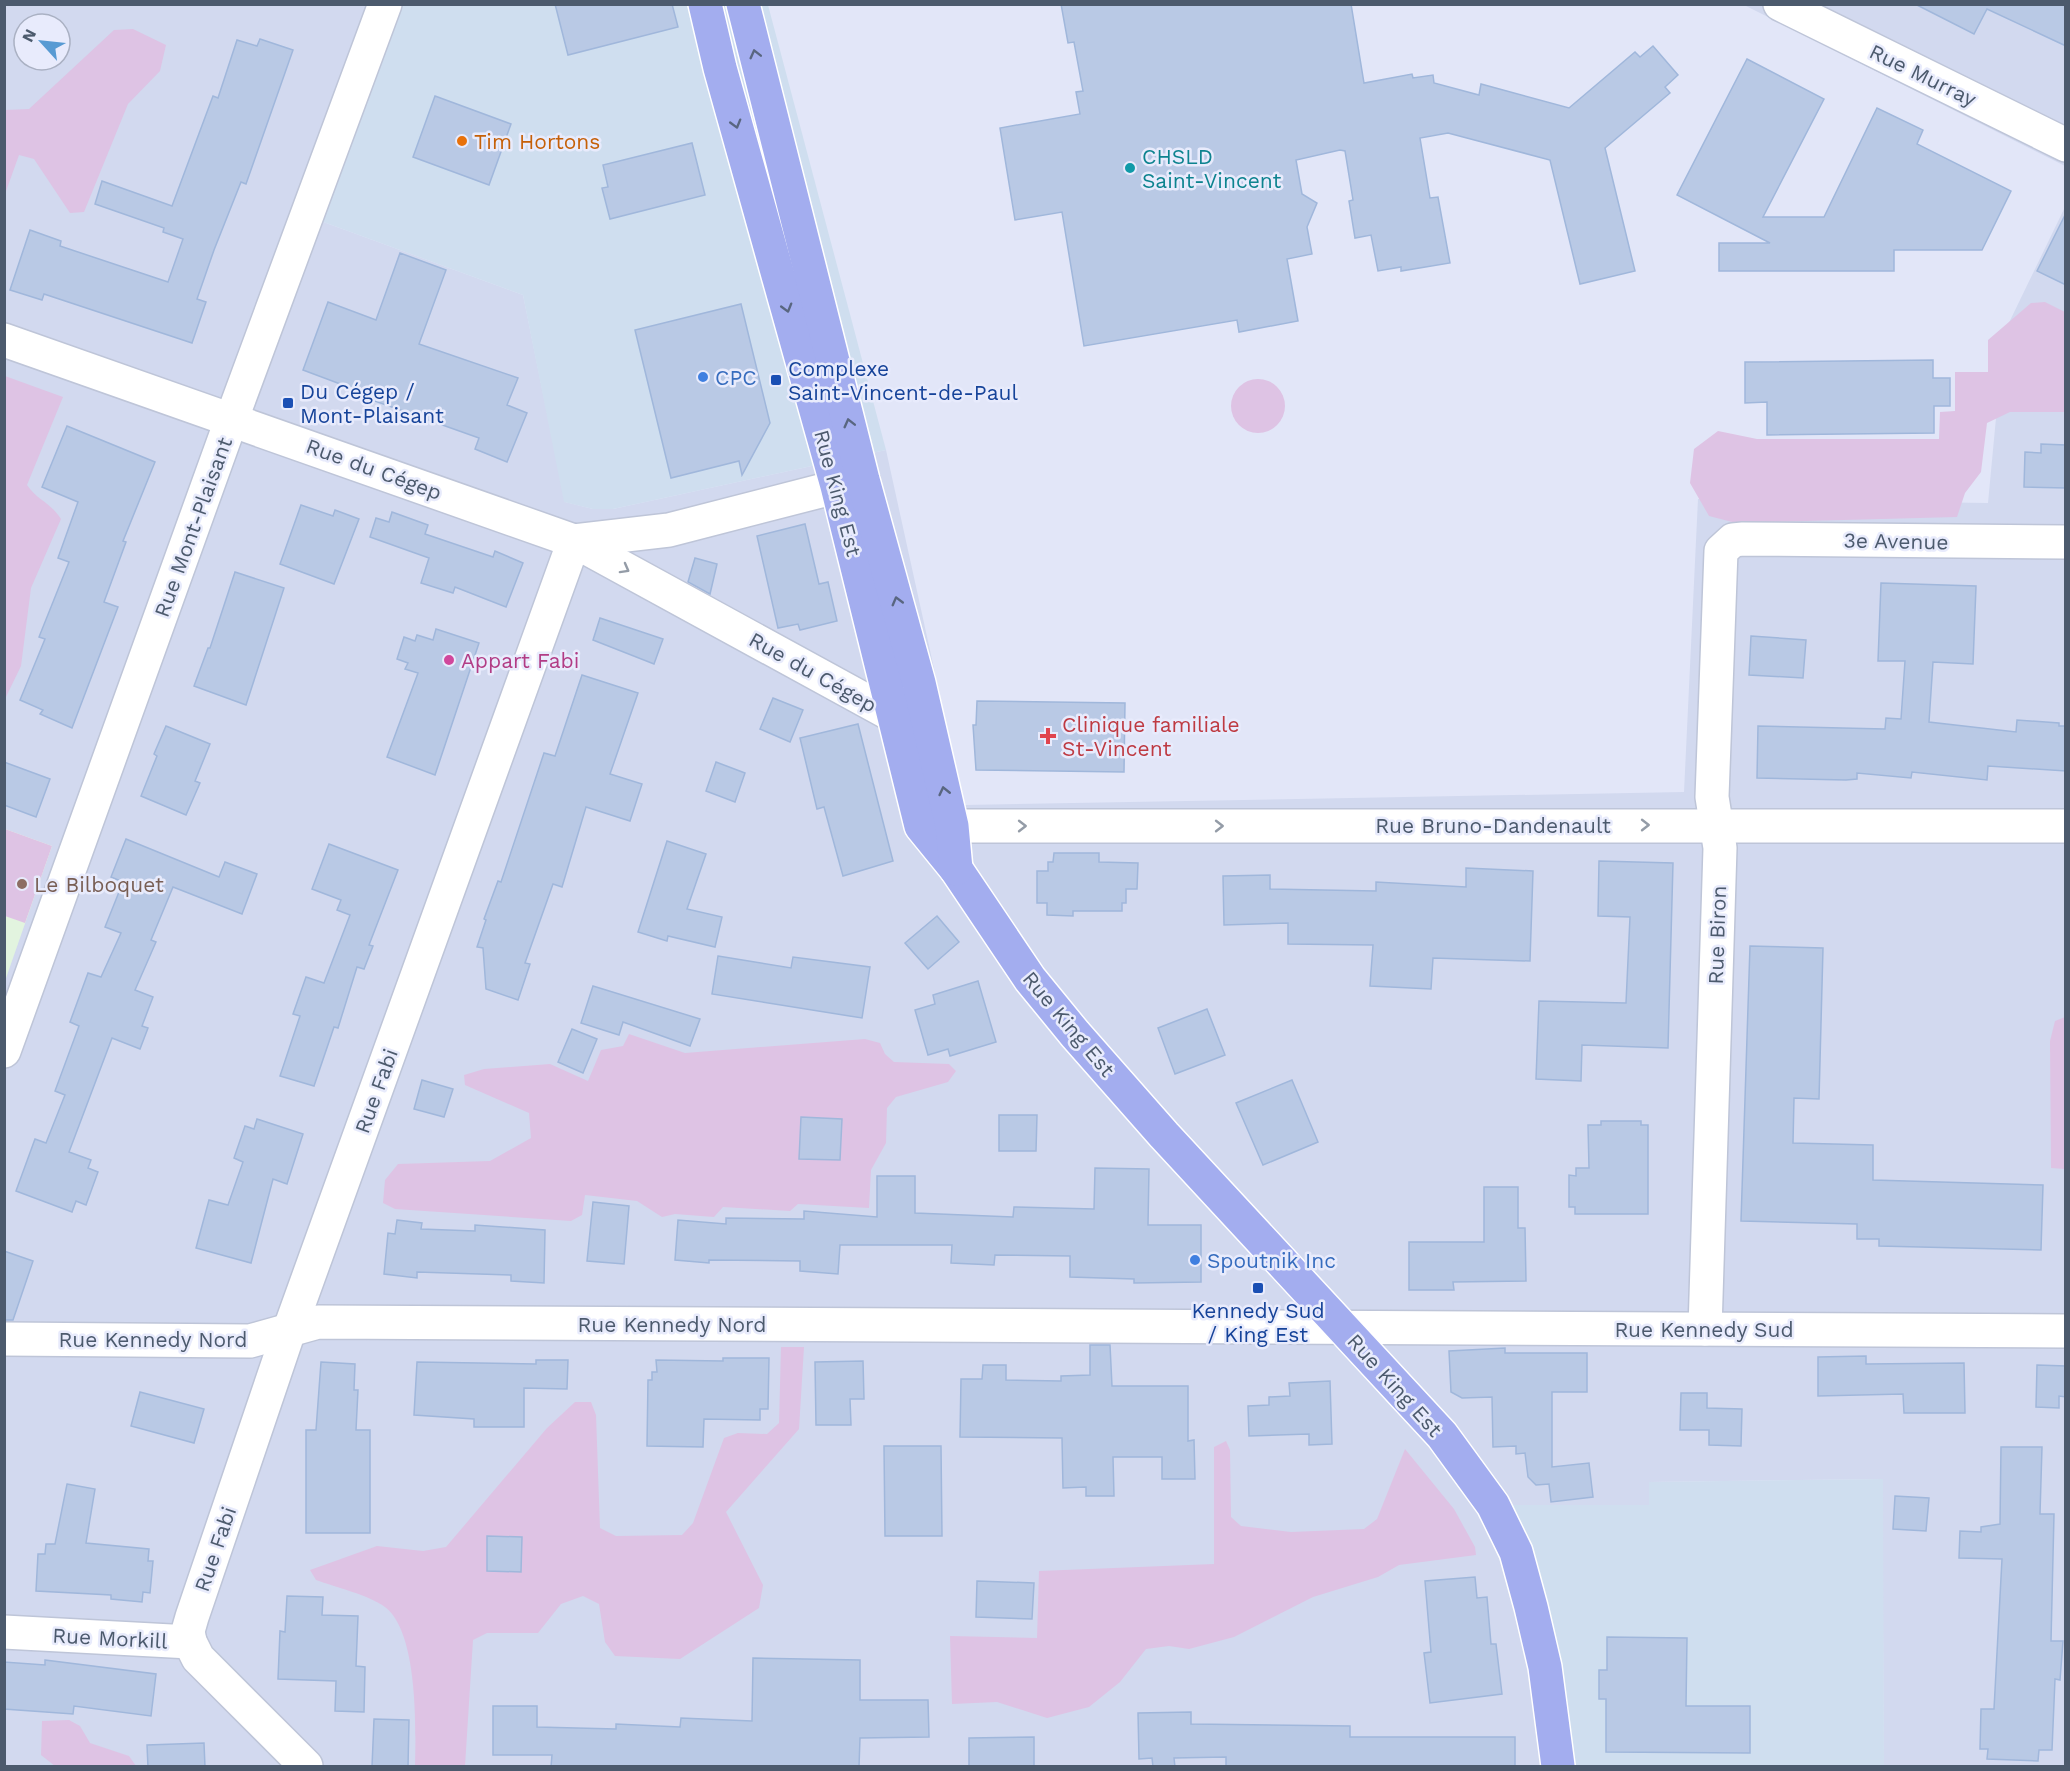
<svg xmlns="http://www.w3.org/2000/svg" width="2070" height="1771" font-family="'Work Sans',sans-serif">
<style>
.residential{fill:#d2d9ef;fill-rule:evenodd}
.commercial{fill:#cfdeef}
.education{fill:#e2f4df}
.green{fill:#dec3e4}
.building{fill:#b9c9e5;stroke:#a0b7db;stroke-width:1.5}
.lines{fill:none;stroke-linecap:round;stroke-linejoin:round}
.minor-casing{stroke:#bec5d8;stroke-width:36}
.major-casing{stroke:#fff;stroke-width:36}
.minor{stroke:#fff;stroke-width:33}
.major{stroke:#a3adef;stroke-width:33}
.oneway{stroke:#596680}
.oneway2{stroke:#949ca7}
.food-dot{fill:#e8710a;stroke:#e8ebfc;stroke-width:2}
.culture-dot{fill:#0f9aa8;stroke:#e8ebfc;stroke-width:2}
.shop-dot{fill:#3f7fe0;stroke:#e8ebfc;stroke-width:2}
.transit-dot{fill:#1a4fb4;stroke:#e8ebfc;stroke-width:2}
.hotel-dot{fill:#d1479c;stroke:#e8ebfc;stroke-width:2}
.health-dot{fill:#e0444e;stroke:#e8ebfc;stroke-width:2}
.education-dot{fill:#8d6e63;stroke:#e8ebfc;stroke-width:2}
.labels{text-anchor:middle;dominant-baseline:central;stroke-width:5;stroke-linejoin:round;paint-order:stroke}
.street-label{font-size:21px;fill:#4c5a6d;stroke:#e8ebfc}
.food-label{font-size:21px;fill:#c56008;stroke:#e8ebfc;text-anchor:start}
.culture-label{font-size:21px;fill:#0d838f;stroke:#e8ebfc;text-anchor:start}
.transit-label{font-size:21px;fill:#164399;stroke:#e8ebfc;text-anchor:start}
.shop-label{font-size:21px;fill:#366cbe;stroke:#e8ebfc;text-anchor:start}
.hotel-label{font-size:21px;fill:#b23c85;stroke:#e8ebfc;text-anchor:start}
.health-label{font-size:21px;fill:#be3a42;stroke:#e8ebfc;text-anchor:start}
.education-label{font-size:21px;fill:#785e54;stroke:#e8ebfc;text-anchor:start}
</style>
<rect width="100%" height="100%" fill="#e2e6f8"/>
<g class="residential">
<path d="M5,5H385L307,216L523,295L565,502L593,509H613L886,450L964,805L1684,792L1698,499L1988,503L2004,333L2065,207V1766H1884L1882,1479L1649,1482L1650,1505H1494L1558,1766H5L4,981L52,846L5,829ZM24,24H60V60H24Z"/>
<polygon points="1744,5 2065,5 2065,166"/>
</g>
<g class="commercial">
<polygon points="385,5 768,5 886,450 613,509 593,509 564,502 523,295 307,216"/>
<polygon points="1883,1479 1884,1766 1558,1766 1493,1505 1649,1505 1649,1482"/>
</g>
<polygon class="education" points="5,829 52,846 5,981"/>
<g class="green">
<polygon points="133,29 166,45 160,71 128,104 84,212 70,213 34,159 19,155 5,194 5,110 29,109 114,30"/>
<polygon points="2045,302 2065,312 2065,412 2010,412 1987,423 1981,472 1965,493 1957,517 1736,523 1709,516 1690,483 1694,449 1718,431 1757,439 1939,439 1940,412 1955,411 1955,372 1988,372 1988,340 2031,303"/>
<path d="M5,376L63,397L27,485C37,500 50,502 61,519L31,588L21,666L5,699Z"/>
<circle cx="1258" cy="406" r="27"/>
<polygon points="5,829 52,846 25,923 5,916"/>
<polygon points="2065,1017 2065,1169 2051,1168 2050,1041 2055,1021"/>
<polygon points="629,1034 685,1053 865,1039 880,1043 885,1054 894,1062 949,1064 956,1071 948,1082 896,1097 887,1108 886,1143 871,1170 869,1208 798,1204 790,1211 723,1207 714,1217 675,1214 662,1217 637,1201 585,1195 582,1215 571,1221 395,1209 383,1203 385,1180 398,1164 490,1161 531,1138 529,1113 465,1085 464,1075 484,1069 550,1064 588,1081 601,1050 623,1046"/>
<path d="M781,1347H804L799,1429L726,1512L763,1585L759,1608L680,1659L615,1656L605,1642L599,1604L583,1596L561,1604L538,1633H487L473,1640L465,1766H415C416,1727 418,1632 385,1607C369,1595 335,1587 316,1580L310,1570L377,1546L423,1551L446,1547L547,1428L575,1402H591L596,1415L600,1528L616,1536L682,1535L693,1523L724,1438L738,1433L767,1434L779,1423Z"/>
<polygon points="1226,1441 1230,1450 1231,1517 1241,1526 1291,1532 1364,1529 1377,1519 1405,1449 1454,1509 1475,1547 1476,1555 1399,1565 1378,1577 1313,1597 1234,1637 1189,1649 1169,1646 1146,1649 1120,1682 1089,1707 1047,1718 997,1702 952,1704 950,1636 1037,1638 1039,1571 1214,1564 1214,1447"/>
<polygon points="69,1720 80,1726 90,1743 129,1756 136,1766 55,1766 41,1755 42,1721"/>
</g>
<g class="building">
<polygon points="555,4 672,4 678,27 568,55"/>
<polygon points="1061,4 1351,4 1364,83 1412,74 1413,78 1433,75 1434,83 1479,95 1481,84 1569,108 1635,52 1640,57 1653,46 1678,75 1665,87 1670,93 1605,148 1635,271 1580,284 1550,160 1448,133 1420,138 1430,198 1438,197 1450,263 1401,271 1401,267 1378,271 1371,235 1355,238 1349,201 1353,200 1345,151 1340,150 1296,160 1302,194 1317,203 1307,227 1312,254 1287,259 1298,321 1239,332 1237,320 1084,346 1062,212 1015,220 1000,128 1080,114 1076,92 1083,91 1074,42 1068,43"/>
<polygon points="1915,4 2066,4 2066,46 1987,9 1974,34"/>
<polygon points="260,39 293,50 246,184 241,182 214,250 197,299 206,302 192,343 44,294 42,300 10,290 30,230 61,241 60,246 168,282 183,239 163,232 164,228 95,204 102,181 172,206 213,96 218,98 237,40 257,46"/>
<polygon points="1747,59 1824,99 1763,217 1824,217 1877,108 1923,130 1917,144 2011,191 1982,250 1894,250 1894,271 1719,271 1719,243 1770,243 1677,195"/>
<polygon points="435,96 511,124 489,185 413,157"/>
<polygon points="692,143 705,195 610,219 602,188 608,187 603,165"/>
<polygon points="2066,213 2066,285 2037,271"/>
<polygon points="400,253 446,270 419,344 518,378 507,405 527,413 507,462 475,449 479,438 358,395 359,391 303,370 328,302 376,320"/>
<polygon points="741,304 770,423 742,475 739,461 671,478 635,330"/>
<polygon points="1933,360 1933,378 1950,378 1950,406 1934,406 1934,433 1767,435 1767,402 1745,403 1745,362"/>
<polygon points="67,426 155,462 123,541 126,542 104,602 118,607 72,728 40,714 43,710 20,700 45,639 39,637 69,562 58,558 78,502 42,487"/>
<polygon points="2041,444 2066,445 2066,488 2024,487 2025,452 2041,453"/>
<polygon points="301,505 333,516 335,510 359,519 334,584 280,564"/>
<polygon points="392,512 428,525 425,534 493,557 495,551 523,563 506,607 455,587 453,593 421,583 429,558 370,537 376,518 389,522"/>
<polygon points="805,524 819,584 828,582 837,621 800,630 798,624 778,628 757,536"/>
<polygon points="695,558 717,564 710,594 688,582"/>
<polygon points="235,572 284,588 246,705 194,686 208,648 210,648"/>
<polygon points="1881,583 1976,586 1973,664 1933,662 1929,722 2016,732 2017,720 2059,723 2059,726 2066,726 2066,771 1988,766 1987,780 1912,772 1911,778 1857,773 1857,779 1846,780 1757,778 1758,726 1885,729 1886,718 1901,719 1905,661 1878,661"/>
<polygon points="600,618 663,639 654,664 593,640"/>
<polygon points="436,629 479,643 435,775 387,757 418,673 405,669 408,663 397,659 404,637 415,641 417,635 433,640"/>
<polygon points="1751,636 1806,640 1803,678 1749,675"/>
<polygon points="582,675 638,693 610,774 642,784 630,821 586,807 562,887 553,884 525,963 530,964 518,1000 486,989 483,948 477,947 486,920 484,919 498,881 501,882 544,753 555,756"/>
<polygon points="773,698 803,710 790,742 760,729"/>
<polygon points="977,701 1125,703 1124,772 976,770 973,725 976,725"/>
<polygon points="858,724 893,861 843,876 824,807 817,809 800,738"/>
<polygon points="166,726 210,744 195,781 200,783 186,815 141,796 157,756 154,754"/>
<polygon points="4,762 50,779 36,817 4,805"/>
<polygon points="716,762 745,773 735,802 706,791"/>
<polygon points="126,839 219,877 225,862 257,874 242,914 173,887 151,940 156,942 135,990 153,997 142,1026 148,1028 140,1049 112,1038 69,1152 91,1160 88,1168 98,1172 86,1205 76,1201 72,1212 16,1191 35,1139 46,1143 65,1095 55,1091 79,1026 70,1022 88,973 101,977 121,933 105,927 123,882 111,877"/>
<polygon points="667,841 706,854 687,909 722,917 715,947 668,936 667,941 638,932"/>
<polygon points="329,844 398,870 369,945 373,946 364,969 357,967 338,1028 334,1027 314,1086 280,1076 300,1016 293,1014 306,977 324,983 350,915 337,910 341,900 312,889"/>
<polygon points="1054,853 1099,853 1099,862 1138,863 1137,889 1126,889 1126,903 1122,903 1122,911 1073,911 1073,916 1047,915 1047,903 1037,903 1037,871 1048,871 1048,862 1053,862"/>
<polygon points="1599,861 1673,863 1668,1048 1582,1045 1581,1081 1536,1079 1539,1001 1626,1003 1630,917 1598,916"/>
<polygon points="1466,868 1533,871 1530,961 1433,958 1431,989 1370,986 1373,945 1288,944 1288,923 1224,925 1223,876 1270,875 1270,889 1376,891 1376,882 1466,887"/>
<polygon points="937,916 959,942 928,969 905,943"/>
<polygon points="1750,946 1823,948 1819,1099 1794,1098 1793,1143 1873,1145 1873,1180 2043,1185 2041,1250 1879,1246 1879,1239 1857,1239 1857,1224 1741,1221"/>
<polygon points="718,956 791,968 793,957 870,967 862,1018 712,994"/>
<polygon points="978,981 996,1042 950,1056 948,1049 928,1055 915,1010 935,1004 933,995"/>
<polygon points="593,986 700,1019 690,1046 623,1022 619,1035 581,1023"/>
<polygon points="1207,1009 1225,1055 1175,1074 1158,1028"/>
<polygon points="572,1029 597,1039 583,1073 558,1062"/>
<polygon points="422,1080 453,1089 444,1117 414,1109"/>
<polygon points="1292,1080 1318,1142 1263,1165 1236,1103"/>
<polygon points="999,1115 1037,1115 1036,1151 999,1151"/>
<polygon points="801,1117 842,1119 840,1160 799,1159"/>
<polygon points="257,1119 303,1134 287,1184 273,1179 251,1263 196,1248 209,1200 228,1205 243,1162 234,1158 245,1126 254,1129"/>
<polygon points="1601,1121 1641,1121 1641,1125 1648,1125 1648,1214 1575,1214 1575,1207 1569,1207 1569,1175 1576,1176 1576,1168 1589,1168 1588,1125 1601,1125"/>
<polygon points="1095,1168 1149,1169 1148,1225 1201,1225 1201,1282 1134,1283 1134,1279 1070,1277 1070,1256 995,1255 994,1265 951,1263 952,1245 840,1245 838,1274 800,1271 800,1261 709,1260 709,1263 675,1260 678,1220 726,1224 726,1218 804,1219 804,1211 877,1217 877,1176 915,1176 915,1213 1013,1217 1014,1207 1094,1209"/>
<polygon points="1484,1187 1518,1187 1518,1228 1525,1228 1526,1281 1453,1282 1454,1290 1409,1290 1409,1242 1484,1242"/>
<polygon points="593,1202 629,1206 624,1264 587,1261"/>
<polygon points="397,1220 422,1223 421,1229 475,1231 475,1225 545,1230 544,1283 511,1281 511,1275 417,1272 417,1278 384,1274 388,1233 395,1234"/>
<polygon points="4,1251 33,1261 13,1320 4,1320"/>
<polygon points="1090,1345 1110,1345 1112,1386 1188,1386 1188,1441 1194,1440 1195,1479 1162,1479 1162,1457 1113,1457 1114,1496 1086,1496 1086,1487 1063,1488 1062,1438 960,1437 961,1379 982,1379 983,1365 1006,1365 1006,1380 1061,1381 1061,1376 1090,1375"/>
<polygon points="1505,1348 1505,1353 1587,1353 1587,1392 1552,1392 1552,1467 1589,1463 1593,1497 1551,1502 1549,1484 1536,1485 1528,1477 1525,1453 1516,1454 1516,1446 1493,1447 1492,1397 1462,1398 1451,1392 1449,1351"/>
<polygon points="1866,1356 1866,1364 1964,1363 1965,1413 1904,1413 1903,1394 1818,1396 1818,1357"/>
<polygon points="723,1358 769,1358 768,1409 760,1409 760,1420 704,1419 703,1447 647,1446 648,1380 652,1380 652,1372 657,1372 656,1360 723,1361"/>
<polygon points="536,1360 568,1360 567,1389 524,1388 524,1427 474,1427 474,1419 414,1415 417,1362 536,1364"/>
<polygon points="863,1361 864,1399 850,1399 851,1425 816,1425 815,1362"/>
<polygon points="321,1362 355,1364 354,1390 358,1390 356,1430 370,1430 370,1533 306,1533 306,1430 316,1430"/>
<polygon points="2037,1365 2066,1366 2066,1397 2059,1396 2059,1408 2036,1407"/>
<polygon points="1330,1381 1332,1444 1309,1445 1309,1434 1249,1436 1248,1406 1269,1405 1269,1397 1290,1396 1289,1383"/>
<polygon points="140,1392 204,1409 194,1443 131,1426"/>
<polygon points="1681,1393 1707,1393 1707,1408 1742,1409 1741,1446 1709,1445 1709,1430 1680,1430"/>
<polygon points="884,1446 941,1446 942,1536 885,1536"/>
<polygon points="2001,1447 2042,1447 2040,1514 2054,1514 2051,1641 2063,1641 2060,1680 2055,1679 2052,1750 2039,1750 2038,1761 1987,1759 1988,1749 1980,1749 1981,1709 1994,1709 2002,1559 1959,1558 1960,1531 1981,1532 1981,1527 2000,1524"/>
<polygon points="67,1484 95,1489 86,1543 149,1549 148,1561 153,1561 150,1593 143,1592 142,1602 111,1599 111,1595 36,1591 38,1554 45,1554 46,1544 55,1544"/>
<polygon points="1895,1496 1929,1498 1926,1531 1893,1529"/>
<polygon points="487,1536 522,1537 521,1572 487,1571"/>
<polygon points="1475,1577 1477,1598 1487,1597 1491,1644 1496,1644 1502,1694 1430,1703 1424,1653 1431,1652 1425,1581"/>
<polygon points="977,1581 1034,1583 1032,1619 976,1617"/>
<polygon points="287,1596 323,1597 322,1615 358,1616 356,1666 365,1667 364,1712 335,1711 336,1681 278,1679 280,1631 285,1632"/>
<polygon points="1607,1637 1687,1638 1686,1706 1750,1706 1750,1753 1606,1752 1606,1699 1599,1699 1599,1670 1607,1670"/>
<polygon points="753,1658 860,1660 860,1700 928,1700 929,1737 860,1738 859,1767 551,1767 552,1755 493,1755 493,1706 537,1706 537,1727 616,1729 616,1724 680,1727 681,1718 752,1721"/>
<polygon points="45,1660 156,1674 151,1716 74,1706 73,1714 4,1709 4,1662 45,1665"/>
<polygon points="1191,1712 1191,1724 1350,1726 1350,1737 1515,1737 1515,1767 1226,1767 1226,1757 1174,1758 1175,1767 1153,1767 1152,1758 1139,1759 1138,1713"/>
<polygon points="374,1719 409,1720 408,1767 372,1767"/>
<polygon points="1034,1737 1034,1767 969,1767 969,1738"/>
<polygon points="204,1743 205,1767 148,1767 147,1745"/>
</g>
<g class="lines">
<g class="minor-casing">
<g id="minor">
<polyline points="1780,4 2066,145"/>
<polyline points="4,340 574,541 894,716"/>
<polyline points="574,541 669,530 863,480"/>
<polyline points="923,826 2066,826"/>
<polyline points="4,1051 232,418 385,4"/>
<polyline points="1705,1329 1720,848 1712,797 1721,551 1733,540 1743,539 2066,542"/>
<polyline points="4,1339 250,1341 318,1322 2066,1331"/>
<polyline points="4,1632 190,1642 198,1658 306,1766"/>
<polyline points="190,1642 188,1631 192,1617 289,1331 574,541"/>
</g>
</g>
<g class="major-casing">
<g id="major">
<polyline points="705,4 720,68 837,486 921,826 956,869 1030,979 1075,1034 1164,1135 1442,1435 1493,1505 1516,1552 1531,1607 1545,1667 1558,1766"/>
<polyline points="743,4 863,480 919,683 952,826 956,869"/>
</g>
</g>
<use href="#minor" class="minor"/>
<use href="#major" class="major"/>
</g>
<defs><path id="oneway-chevron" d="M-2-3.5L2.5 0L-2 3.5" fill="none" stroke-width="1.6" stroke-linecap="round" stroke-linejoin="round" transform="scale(1.5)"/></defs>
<g class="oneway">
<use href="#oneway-chevron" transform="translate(755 54) rotate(-104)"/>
<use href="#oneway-chevron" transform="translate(736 124) rotate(74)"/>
<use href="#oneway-chevron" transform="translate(787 308) rotate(74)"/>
<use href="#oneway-chevron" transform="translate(849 423) rotate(-104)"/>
<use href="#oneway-chevron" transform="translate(897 601) rotate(-105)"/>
<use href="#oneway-chevron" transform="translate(944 791) rotate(-103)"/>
</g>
<g class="oneway2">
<use href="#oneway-chevron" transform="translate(625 569) rotate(29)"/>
<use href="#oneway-chevron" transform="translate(1645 825)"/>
<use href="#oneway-chevron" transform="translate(1022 826)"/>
<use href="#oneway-chevron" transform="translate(1219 826)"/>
</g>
<circle class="food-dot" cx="462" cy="141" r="6"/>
<circle class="culture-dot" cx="1130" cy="168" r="6"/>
<g class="shop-dot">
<circle cx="703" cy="377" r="6"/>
<circle cx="1195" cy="1260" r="6"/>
</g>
<g class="transit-dot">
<rect x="770" y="374" width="12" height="12" rx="3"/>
<rect x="282" y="397" width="12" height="12" rx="3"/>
<rect x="1252" y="1282" width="12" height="12" rx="3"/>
</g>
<circle class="hotel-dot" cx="449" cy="660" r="6"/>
<path class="health-dot" d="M1045 727h6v6h6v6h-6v6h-6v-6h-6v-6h6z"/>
<circle class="education-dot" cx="22" cy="884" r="6"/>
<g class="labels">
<g class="street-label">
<text transform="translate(1923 75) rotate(26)">Rue Murray</text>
<text transform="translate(374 469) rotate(20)">Rue du Cégep</text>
<text transform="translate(838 493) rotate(75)">Rue King Est</text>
<text transform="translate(193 527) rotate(-70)">Rue Mont-Plaisant</text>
<text transform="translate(1896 541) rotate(1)">3e Avenue</text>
<text transform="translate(813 672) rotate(29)">Rue du Cégep</text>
<text x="1493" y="825">Rue Bruno-Dandenault</text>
<text transform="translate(1717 935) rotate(-88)">Rue Biron</text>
<text transform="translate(1069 1024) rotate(50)">Rue King Est</text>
<text transform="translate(376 1091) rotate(-70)">Rue Fabi</text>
<text x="672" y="1324">Rue Kennedy Nord</text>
<text x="1704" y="1329">Rue Kennedy Sud</text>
<text x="153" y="1339">Rue Kennedy Nord</text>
<text transform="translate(1395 1385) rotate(48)">Rue King Est</text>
<text transform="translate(215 1549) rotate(-71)">Rue Fabi</text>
<text transform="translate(110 1638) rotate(3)">Rue Morkill</text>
</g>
<g class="food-label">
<text x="474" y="141">Tim Hortons</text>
</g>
<g class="culture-label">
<text x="1142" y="156">CHSLD<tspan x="1142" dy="24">Saint-Vincent</tspan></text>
</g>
<g class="transit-label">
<text x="788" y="368">Complexe<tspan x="788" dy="24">Saint-Vincent-de-Paul</tspan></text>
<text x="300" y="391">Du Cégep /<tspan x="300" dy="24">Mont-Plaisant</tspan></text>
<text x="1258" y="1310" text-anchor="middle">Kennedy Sud<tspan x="1258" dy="24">/ King Est</tspan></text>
</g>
<g class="shop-label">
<text x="715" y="377">CPC</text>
<text x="1207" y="1260">Spoutnik Inc</text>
</g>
<g class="hotel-label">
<text x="461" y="660">Appart Fabi</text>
</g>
<g class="health-label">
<text x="1062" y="724">Clinique familiale<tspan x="1062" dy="24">St-Vincent</tspan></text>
</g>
<g class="education-label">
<text x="34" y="884">Le Bilboquet</text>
</g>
</g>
<rect width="2070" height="1771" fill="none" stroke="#4c5a6d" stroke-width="12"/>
<g transform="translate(42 42) rotate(297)"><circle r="28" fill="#e8ebfc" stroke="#aab1c3" stroke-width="1.5"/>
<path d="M0-4.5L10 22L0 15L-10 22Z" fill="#579ad3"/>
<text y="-9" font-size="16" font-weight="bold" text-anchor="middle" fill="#4c5a6d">N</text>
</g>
</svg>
